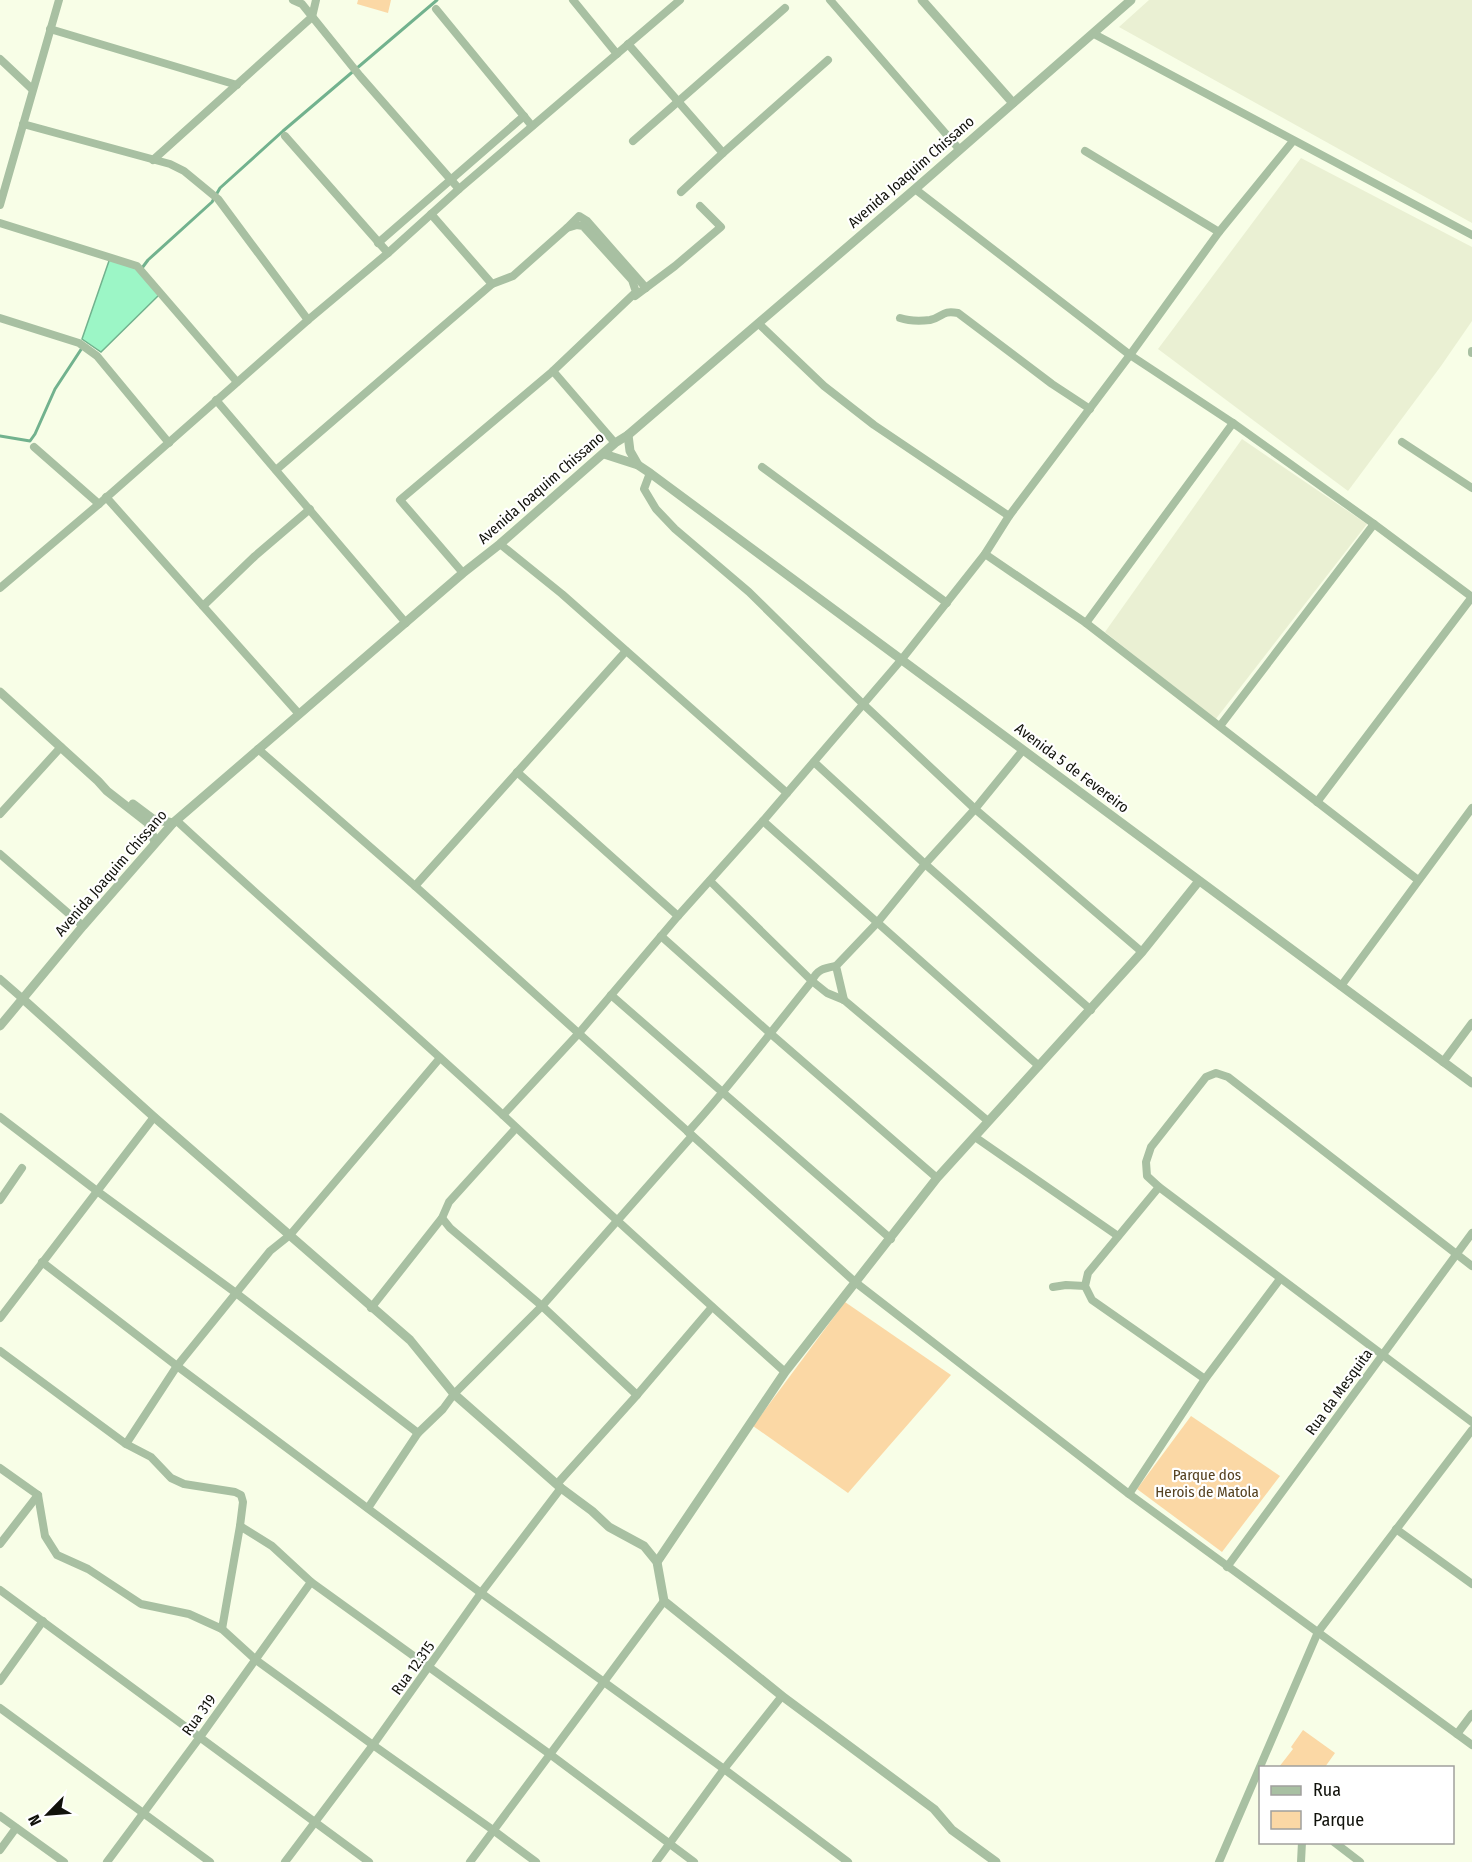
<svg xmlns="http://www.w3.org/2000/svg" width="1472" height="1862" font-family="'Fira Sans Condensed',sans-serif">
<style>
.built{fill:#eaf0d3}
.green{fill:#fbd8a5}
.water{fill:#9cf6c6;stroke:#72b28e;stroke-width:1.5}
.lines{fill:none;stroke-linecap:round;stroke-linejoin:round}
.stream{stroke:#72b28e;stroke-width:3}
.minor{stroke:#a8c0a2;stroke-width:8}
.tertiary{stroke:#a8c0a2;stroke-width:9}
.labels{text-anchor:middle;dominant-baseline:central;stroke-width:4.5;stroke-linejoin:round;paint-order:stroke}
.street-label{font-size:15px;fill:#11120b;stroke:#fff}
.park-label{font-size:15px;fill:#554120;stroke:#fff}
</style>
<rect width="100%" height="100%" fill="#f8fee7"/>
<g class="built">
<polygon points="1149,0 1472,0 1472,223 1119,27"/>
<polygon points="1301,158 1472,247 1472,321 1441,366 1348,491 1158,349"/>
<polygon points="1242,439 1367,524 1215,720 1105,632"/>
</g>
<g class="green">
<polygon points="358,0 391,0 388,13 357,4"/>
<polygon points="845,1302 951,1375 848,1493 753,1426"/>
<polygon points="1191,1416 1280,1476 1222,1552 1137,1489"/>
<polygon points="1303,1730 1335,1753 1325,1767 1279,1767 1293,1749 1291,1747"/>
</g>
<polygon class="water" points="110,258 136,267 160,294 101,352 82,339"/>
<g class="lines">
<g class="stream">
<polyline points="142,268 148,260 212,202 220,188 283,131 437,0"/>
<polyline points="0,436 30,441 35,434 55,389 82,348"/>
</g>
<g class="minor">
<polyline points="293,0 302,4 360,76 459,189"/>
<polyline points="573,0 617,54"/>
<polyline points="830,0 959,149"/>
<polyline points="436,9 532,126"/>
<polyline points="50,29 237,85"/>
<polyline points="1094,34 1472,235"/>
<polyline points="628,44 723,153"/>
<polyline points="0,59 32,89"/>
<polyline points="23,124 170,164 184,171 218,199 308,320"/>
<polyline points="285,136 388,253"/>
<polyline points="633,141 785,8"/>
<polyline points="1085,151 1219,232"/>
<polyline points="153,160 312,17 316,0"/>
<polyline points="915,189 1130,355 1233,423 1374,524 1472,597"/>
<polyline points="681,192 723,153 828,60"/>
<polyline points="0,205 59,0"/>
<polyline points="431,214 492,284"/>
<polyline points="0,223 137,266 237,382"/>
<polyline points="567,228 579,216 587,221 646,288"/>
<polyline points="378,243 524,116"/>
<polyline points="635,296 675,266 721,227 700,206"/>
<polyline points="0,318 79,343 97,356 169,443"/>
<path d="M900,318C909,321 921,321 930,320C944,317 941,310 958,313L1052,384L1090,409"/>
<polyline points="759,324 824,386 874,425 1009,516"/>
<polyline points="1472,351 1472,353"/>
<polyline points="553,371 615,443"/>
<polyline points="216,400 406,623"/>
<polyline points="1402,442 1472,488"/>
<polyline points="34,447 99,504"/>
<polyline points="762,467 947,603"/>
<polyline points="276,470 492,284 513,276 567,228 577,225 583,226 632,280 636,292 553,371 400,500 463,573"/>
<polyline points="650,473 644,489 656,509 675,529 749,592 863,704 975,809 1142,952"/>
<polyline points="106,497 299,714"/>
<polyline points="500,544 562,594 787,793"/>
<polyline points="985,554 1086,623 1418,880"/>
<polyline points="0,588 99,504 308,320 388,253 459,189 680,0"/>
<polyline points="203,606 255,556 310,509"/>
<polyline points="1086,623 1233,423"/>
<polyline points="1220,726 1374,524"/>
<polyline points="258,749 415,886 855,1282 1129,1494 1472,1745"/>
<polyline points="814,762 925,864 1091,1010"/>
<polyline points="517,772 678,916"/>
<polyline points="1317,802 1472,597"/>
<polyline points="0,814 61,747"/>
<path d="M177,821C284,920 396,1016 503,1115C596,1202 690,1287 785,1372"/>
<polyline points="763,821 1039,1066"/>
<polyline points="0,854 83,926"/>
<polyline points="710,881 812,981 827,993 844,1000 988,1121"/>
<polyline points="415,886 626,651"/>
<polyline points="661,936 771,1034 937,1178"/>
<polyline points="0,979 23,999"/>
<polyline points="1341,986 1472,808"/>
<polyline points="611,995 891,1239"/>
<polyline points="844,1000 836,966 877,923 925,864 975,809 1023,750"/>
<polyline points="1443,1062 1472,1023"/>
<polyline points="503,1115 579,1033 678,916 763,821 902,659 985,554 1009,516 1130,355 1219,232 1293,141"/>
<polyline points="0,1117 97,1191 236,1293 418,1433"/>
<path d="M688,1132C732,1084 771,1032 812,981C817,969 825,968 836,966"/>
<polyline points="975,1137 1118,1236"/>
<polyline points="1159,1187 1088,1273 1085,1286 1092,1300 1205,1379"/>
<polyline points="0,1200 22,1168"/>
<polyline points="442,1218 450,1228 542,1306 637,1395"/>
<polyline points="42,1262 177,1366 481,1593 724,1769 848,1862"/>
<path d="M1472,1266L1228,1077L1216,1073L1206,1077L1151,1147L1146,1162L1147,1176L1159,1187C1263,1266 1368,1343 1472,1422"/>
<polyline points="1053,1287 1066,1285 1085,1286"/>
<polyline points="371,1308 442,1218 449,1202 516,1128"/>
<polyline points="0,1318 154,1117"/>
<polyline points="0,1351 126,1444 151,1457 171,1478 184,1484 235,1492 241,1495 243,1502 240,1526 272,1546 311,1582 551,1755 694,1862"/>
<polyline points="126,1444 177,1366 270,1251 290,1235 440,1058"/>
<polyline points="0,1468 38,1495 45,1536 57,1555 88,1569 141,1604 189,1614 222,1629 256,1660 373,1745 493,1830 536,1862"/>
<polyline points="557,1484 637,1395 712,1307"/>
<polyline points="1129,1494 1205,1379 1280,1279"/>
<polyline points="368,1508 418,1433 443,1409 454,1394 542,1306 692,1136"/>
<polyline points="1396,1529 1472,1584"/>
<polyline points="0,1544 38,1495"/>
<polyline points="1227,1567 1472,1233"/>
<polyline points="0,1590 369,1862"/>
<polyline points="222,1629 240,1526"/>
<polyline points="0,1681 43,1621"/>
<polyline points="0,1708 210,1862"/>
<polyline points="1457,1734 1472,1714"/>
<polyline points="0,1816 64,1862"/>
<polyline points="1334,1842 1360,1862"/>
<polyline points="0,1850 16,1828"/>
<polyline points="107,1862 200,1737 311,1582"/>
<polyline points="285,1862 373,1745 481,1593 561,1488"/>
<polyline points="470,1862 664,1601"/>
<polyline points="656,1862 724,1769 782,1696"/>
<polyline points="1219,1862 1318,1632 1472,1430"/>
<polyline points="1301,1862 1302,1842"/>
</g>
<g class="tertiary">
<polyline points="922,0 1013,103"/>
<polyline points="628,435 630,451 638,465"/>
<polyline points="604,454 638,465 650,473 1472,1083"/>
<polyline points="0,692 98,781 107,791 148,823 155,842"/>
<polyline points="133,804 153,819 173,823"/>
<polyline points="23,999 154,1117 410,1340 454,1394 561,1488 592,1511 609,1527 644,1546 657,1562 664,1601 782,1696 934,1809 952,1830 996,1862"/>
<polyline points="0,1026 83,926 173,823 463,573 500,544 615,443 628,435 915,189 1131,0"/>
<polyline points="657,1562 785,1372 937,1178 1142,952 1199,881"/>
</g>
</g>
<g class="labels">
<g class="street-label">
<text transform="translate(911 172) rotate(-41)">Avenida Joaquim Chissano</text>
<text transform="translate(541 488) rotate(-41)">Avenida Joaquim Chissano</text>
<text transform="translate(1072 768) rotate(37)">Avenida 5 de Fevereiro</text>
<text transform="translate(111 873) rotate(-49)">Avenida Joaquim Chissano</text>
<text transform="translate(1339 1392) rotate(-54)">Rua da Mesquita</text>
<text transform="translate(413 1668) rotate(-54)">Rua 12.315</text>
<text transform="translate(199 1715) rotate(-54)">Rua 319</text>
</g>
<g class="park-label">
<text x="1207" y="1475">Parque dos<tspan x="1207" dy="17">Herois de Matola</tspan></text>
</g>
</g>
<rect x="1259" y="1766" width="195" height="78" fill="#ffffff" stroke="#a0a09d" stroke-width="1.5"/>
<rect x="1271" y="1786" width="30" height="9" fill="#a8c0a2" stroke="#a0a09d" stroke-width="1.5"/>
<text x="1313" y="1796" font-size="18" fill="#11120b">Rua</text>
<rect x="1271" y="1811" width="30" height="18" fill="#fbd8a5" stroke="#a0a09d" stroke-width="1.5"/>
<text x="1313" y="1826" font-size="18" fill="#11120b">Parque</text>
<g transform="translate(48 1814) rotate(245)" stroke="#ffffff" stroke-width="4.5" paint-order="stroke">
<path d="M0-4.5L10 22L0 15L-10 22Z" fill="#11120b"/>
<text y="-9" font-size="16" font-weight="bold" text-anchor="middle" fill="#11120b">N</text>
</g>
</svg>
